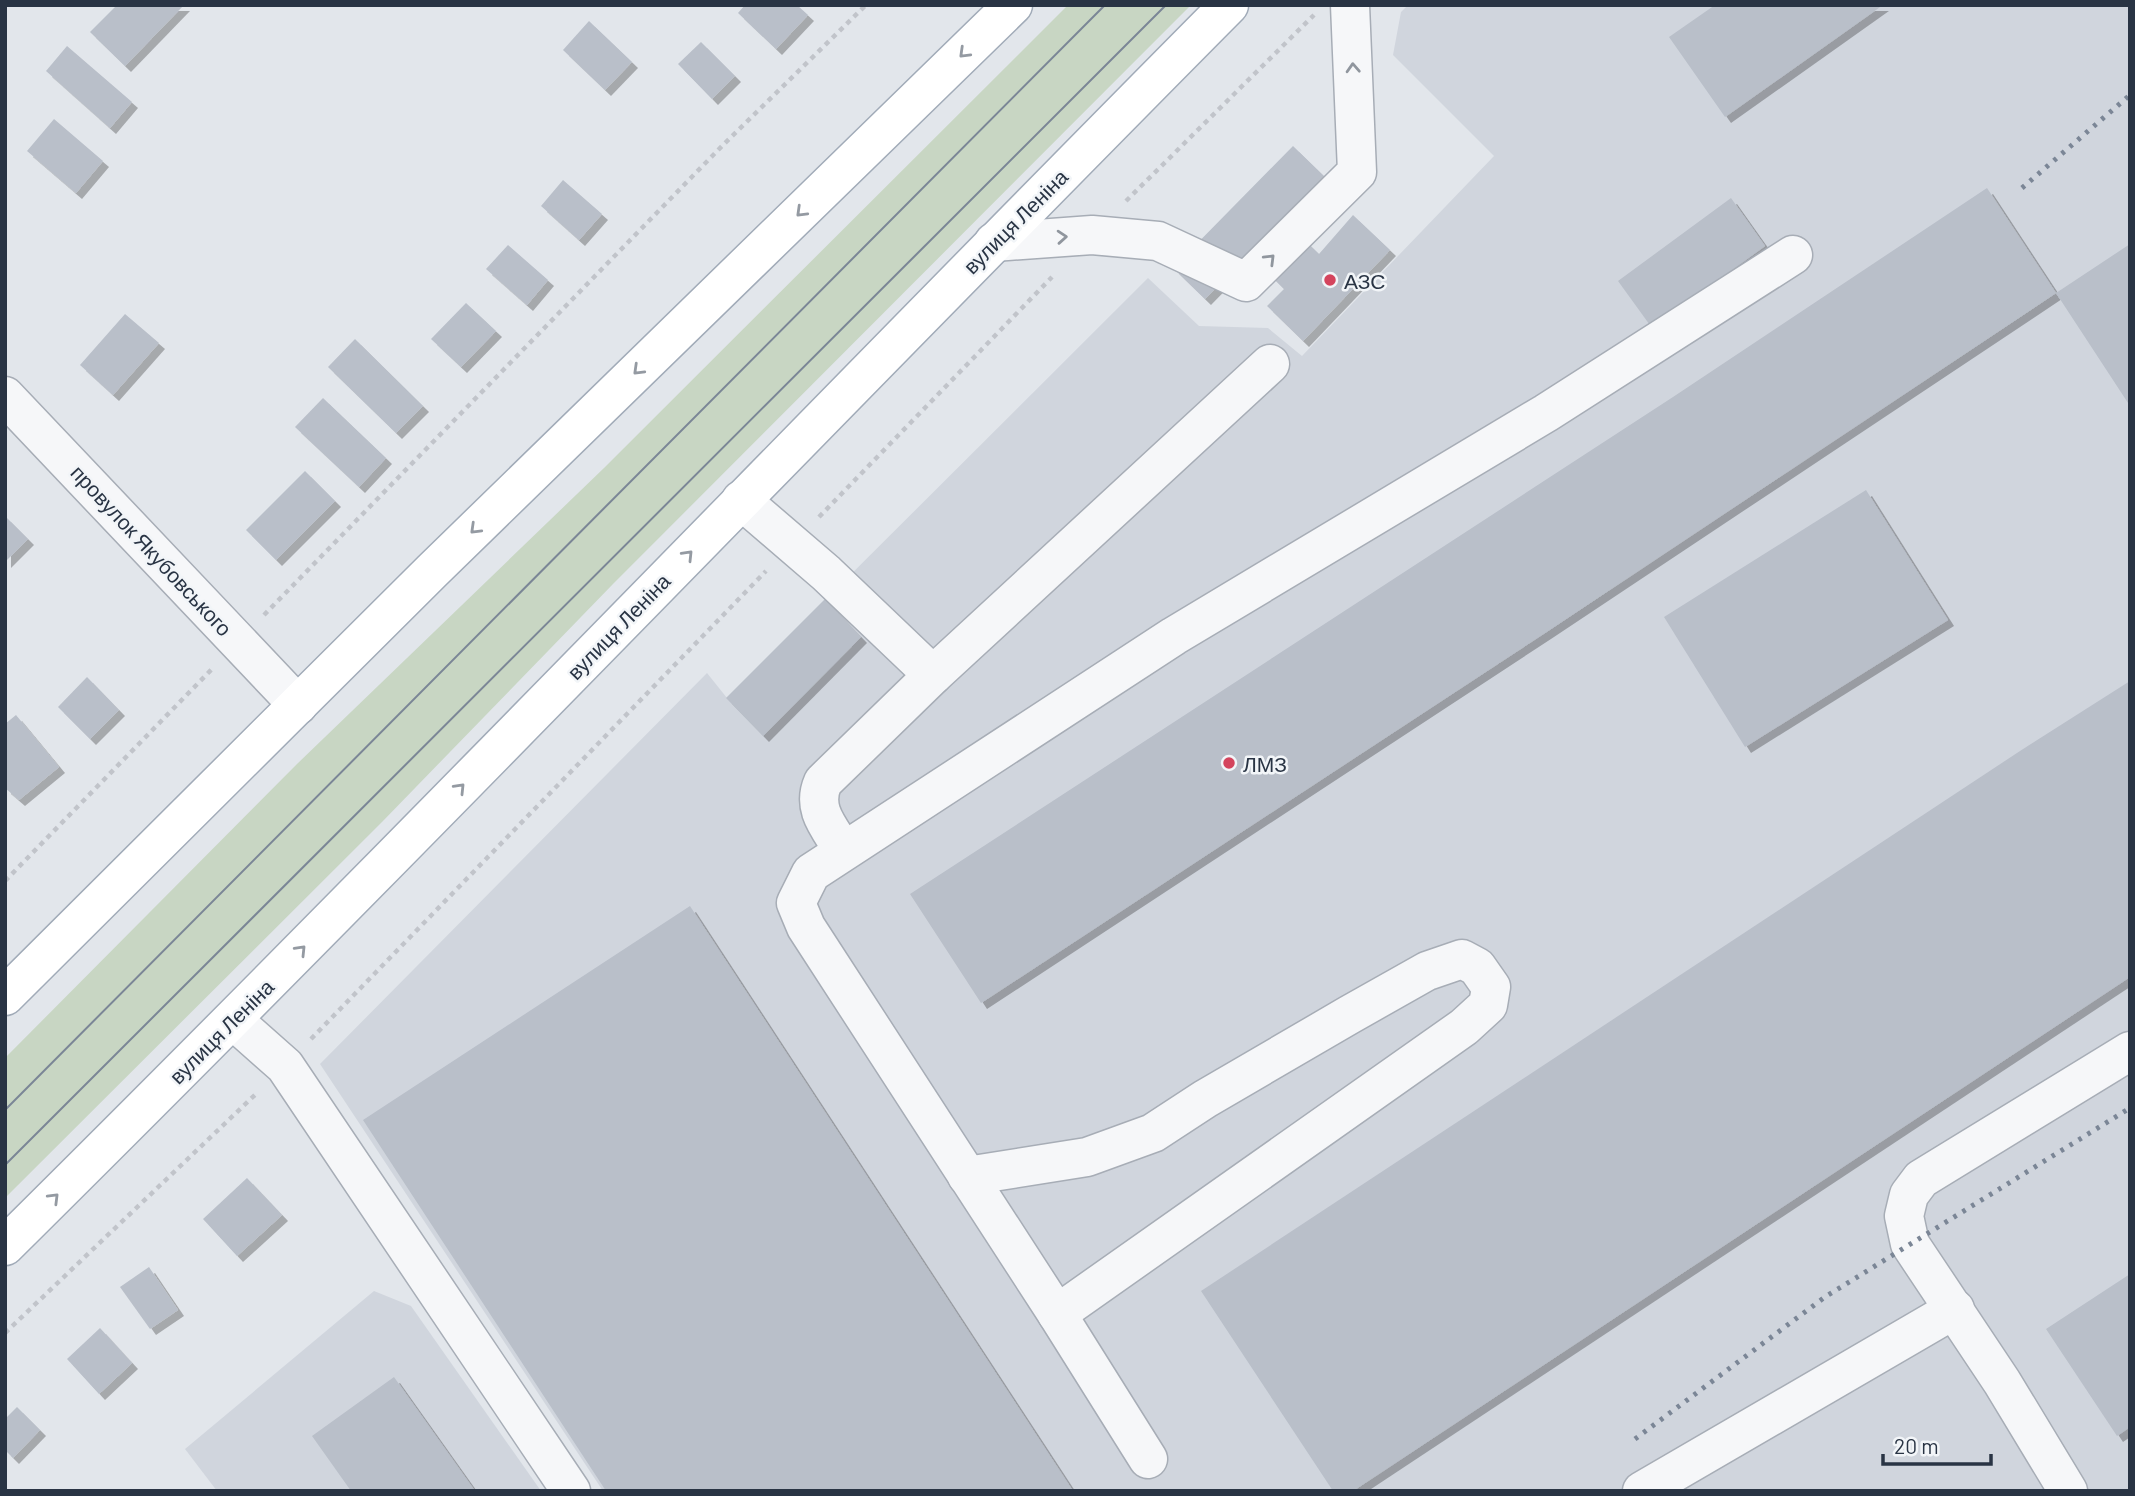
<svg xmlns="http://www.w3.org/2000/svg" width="2135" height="1496" font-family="Barlow,sans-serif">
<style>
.built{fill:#d0d5dd}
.green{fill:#c8d6c3}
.building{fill:#b9bfc9;filter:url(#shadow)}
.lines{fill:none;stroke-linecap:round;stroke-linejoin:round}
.minor-casing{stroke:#a7adb6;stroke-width:41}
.major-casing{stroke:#a1abb8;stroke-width:41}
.path{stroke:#c1c4ca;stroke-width:4.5;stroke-dasharray:5 5;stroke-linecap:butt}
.minor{stroke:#f6f7f9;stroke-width:38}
.major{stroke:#fff;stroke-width:38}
.tram{stroke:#7b8696;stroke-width:2}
.rail{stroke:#7b8696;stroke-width:5;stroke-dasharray:3.5 7;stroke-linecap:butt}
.oneway{stroke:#949aa2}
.oneway2{stroke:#90969e}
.poi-dot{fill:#d4445d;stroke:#f2f5f8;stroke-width:2.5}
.labels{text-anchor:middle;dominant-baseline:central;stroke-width:5;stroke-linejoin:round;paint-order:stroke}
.street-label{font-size:21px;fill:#293444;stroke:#f2f5f8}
.poi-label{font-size:21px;fill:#293444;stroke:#f2f5f8;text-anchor:start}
</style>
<defs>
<filter id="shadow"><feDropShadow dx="6" dy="6" stdDeviation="0" flood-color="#0004"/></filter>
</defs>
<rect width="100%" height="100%" fill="#e2e6eb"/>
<g class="built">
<polygon points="1408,5 2130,5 2130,1491 603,1491 320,1064 707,673 727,698 1148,278 1199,326 1268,328 1302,356 1494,156 1393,55 1401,12"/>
<polygon points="374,1291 411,1306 541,1491 217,1491 185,1449"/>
</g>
<polygon class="green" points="1068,5 1191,5 613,584 383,821 5,1198 5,1058 297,764 604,468"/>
<g class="building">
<polygon points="117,5 184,5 125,66 90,32"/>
<polygon points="745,5 797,5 808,15 776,49 738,13"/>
<polygon points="1715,5 1883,5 1725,117 1669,37"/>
<polygon points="589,21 632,62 605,90 563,50"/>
<polygon points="701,42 735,76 712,99 678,64"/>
<polygon points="67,46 132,102 110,128 46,71"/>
<polygon points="54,119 103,161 76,193 27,151"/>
<polygon points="1293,146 1327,179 1286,222 1319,254 1353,215 1390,250 1303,341 1267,306 1284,289 1249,254 1205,299 1173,268"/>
<polygon points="563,180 602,214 579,240 541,206"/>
<polygon points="1987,188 2056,293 1545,633 981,1003 910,894 1673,397"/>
<polygon points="1731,198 1765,246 1652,328 1618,281"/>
<polygon points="2130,244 2130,406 2056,293"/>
<polygon points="508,245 548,280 527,305 486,269"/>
<polygon points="466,303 496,331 461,367 431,339"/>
<polygon points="125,314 159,343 113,395 80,365"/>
<polygon points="355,339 423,406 396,433 328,367"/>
<polygon points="323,398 386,458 359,487 295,427"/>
<polygon points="305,471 335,501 276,560 246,530"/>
<polygon points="1866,490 1948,620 1745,747 1664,617"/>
<polygon points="5,516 28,539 5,562"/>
<polygon points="825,599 861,637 763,736 726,698"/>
<polygon points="87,677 119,710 90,739 58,707"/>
<polygon points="2130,681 2130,977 1353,1491 1333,1491 1201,1291 2020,751"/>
<polygon points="16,715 59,767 19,800 5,788 5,724"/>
<polygon points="690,906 1073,1491 606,1491 363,1120"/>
<polygon points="247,1178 282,1215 237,1256 203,1219"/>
<polygon points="149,1267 178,1310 150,1329 120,1287"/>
<polygon points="2130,1274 2130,1427 2117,1436 2046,1329"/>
<polygon points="100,1328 132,1363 99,1394 67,1359"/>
<polygon points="394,1377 475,1491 351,1491 312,1436"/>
<polygon points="17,1407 40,1430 13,1458 5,1450 5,1419"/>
</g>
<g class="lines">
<g class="minor-casing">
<g id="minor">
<polyline points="994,242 1092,235 1158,241 1246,282 1357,172 1350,5"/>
<polyline points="5,396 298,705"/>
<polyline points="741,500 826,573 933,675"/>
<path d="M843,850C829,827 811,809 823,782L933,675L1270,364"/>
<polyline points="233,1020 285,1066 571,1491"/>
<polyline points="967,1176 1087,1157 1153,1133 1205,1099 1349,1015 1427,971 1462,959 1477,967 1491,987 1488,1005 1464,1027 1057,1314"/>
<polyline points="1148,1459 1057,1314 806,927 796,903 811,873 1174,636 1546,413 1793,255"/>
<polyline points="1642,1491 1955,1309"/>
<polyline points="2068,1491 2002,1382 1910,1244 1904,1216 1909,1195 1921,1179 2130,1051"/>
</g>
</g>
<g class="major-casing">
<g id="major">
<polyline points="5,996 432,571 1013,5"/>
<path d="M5,1246C418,837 820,417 1229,5"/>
</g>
</g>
<g class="path">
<polyline points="1126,201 1314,15"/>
<polyline points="819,517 1052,277"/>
<polyline points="264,615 723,145 866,5"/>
<polyline points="5,881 212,669"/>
<polyline points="311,1039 766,571"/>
<polyline points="5,1333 258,1092"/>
</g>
<use href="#minor" class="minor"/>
<use href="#major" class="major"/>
<g class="tram">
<polyline points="5,1110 1105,5"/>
<polyline points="5,1165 1166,5"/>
</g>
<g class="rail">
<polyline points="2022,188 2130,95"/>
<polyline points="1635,1439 1825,1297 2130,1108"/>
</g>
</g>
<defs><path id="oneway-chevron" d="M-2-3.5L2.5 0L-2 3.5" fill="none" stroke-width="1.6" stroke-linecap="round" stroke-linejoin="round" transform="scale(1.75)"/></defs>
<g class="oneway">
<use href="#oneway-chevron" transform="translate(964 53) rotate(136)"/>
<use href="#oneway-chevron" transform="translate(801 212) rotate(136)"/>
<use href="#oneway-chevron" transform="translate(638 370) rotate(136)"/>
<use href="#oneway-chevron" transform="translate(475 529) rotate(136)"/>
<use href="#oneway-chevron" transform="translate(688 555) rotate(-46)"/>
<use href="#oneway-chevron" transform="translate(460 788) rotate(-46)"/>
<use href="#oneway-chevron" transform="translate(301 950) rotate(-46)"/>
<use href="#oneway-chevron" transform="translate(54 1198) rotate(-45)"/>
</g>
<g class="oneway2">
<use href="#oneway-chevron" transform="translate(1353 68) rotate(-93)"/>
<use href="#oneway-chevron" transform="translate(1062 237) rotate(-4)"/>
<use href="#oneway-chevron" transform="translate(1270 259) rotate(-45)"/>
</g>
<g class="poi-dot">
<circle cx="1330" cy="280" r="7"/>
<circle cx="1229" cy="763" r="7"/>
</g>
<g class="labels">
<g class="street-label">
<text transform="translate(1015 221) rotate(-45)">вулиця Леніна</text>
<text transform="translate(152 550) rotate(47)">провулок Якубовського</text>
<text transform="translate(618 626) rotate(-46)">вулиця Леніна</text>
<text transform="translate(221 1031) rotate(-45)">вулиця Леніна</text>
</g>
<g class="poi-label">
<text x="1344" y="280">АЗС</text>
<text x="1243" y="763">ЛМЗ</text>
</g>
</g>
<rect width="2135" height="1496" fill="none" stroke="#293444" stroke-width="14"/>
<path d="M1883 1454v10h108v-10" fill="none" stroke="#293444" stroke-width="3.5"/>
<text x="1894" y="1454" font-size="21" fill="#293444" stroke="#f2f5f8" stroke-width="5" paint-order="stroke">20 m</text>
</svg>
